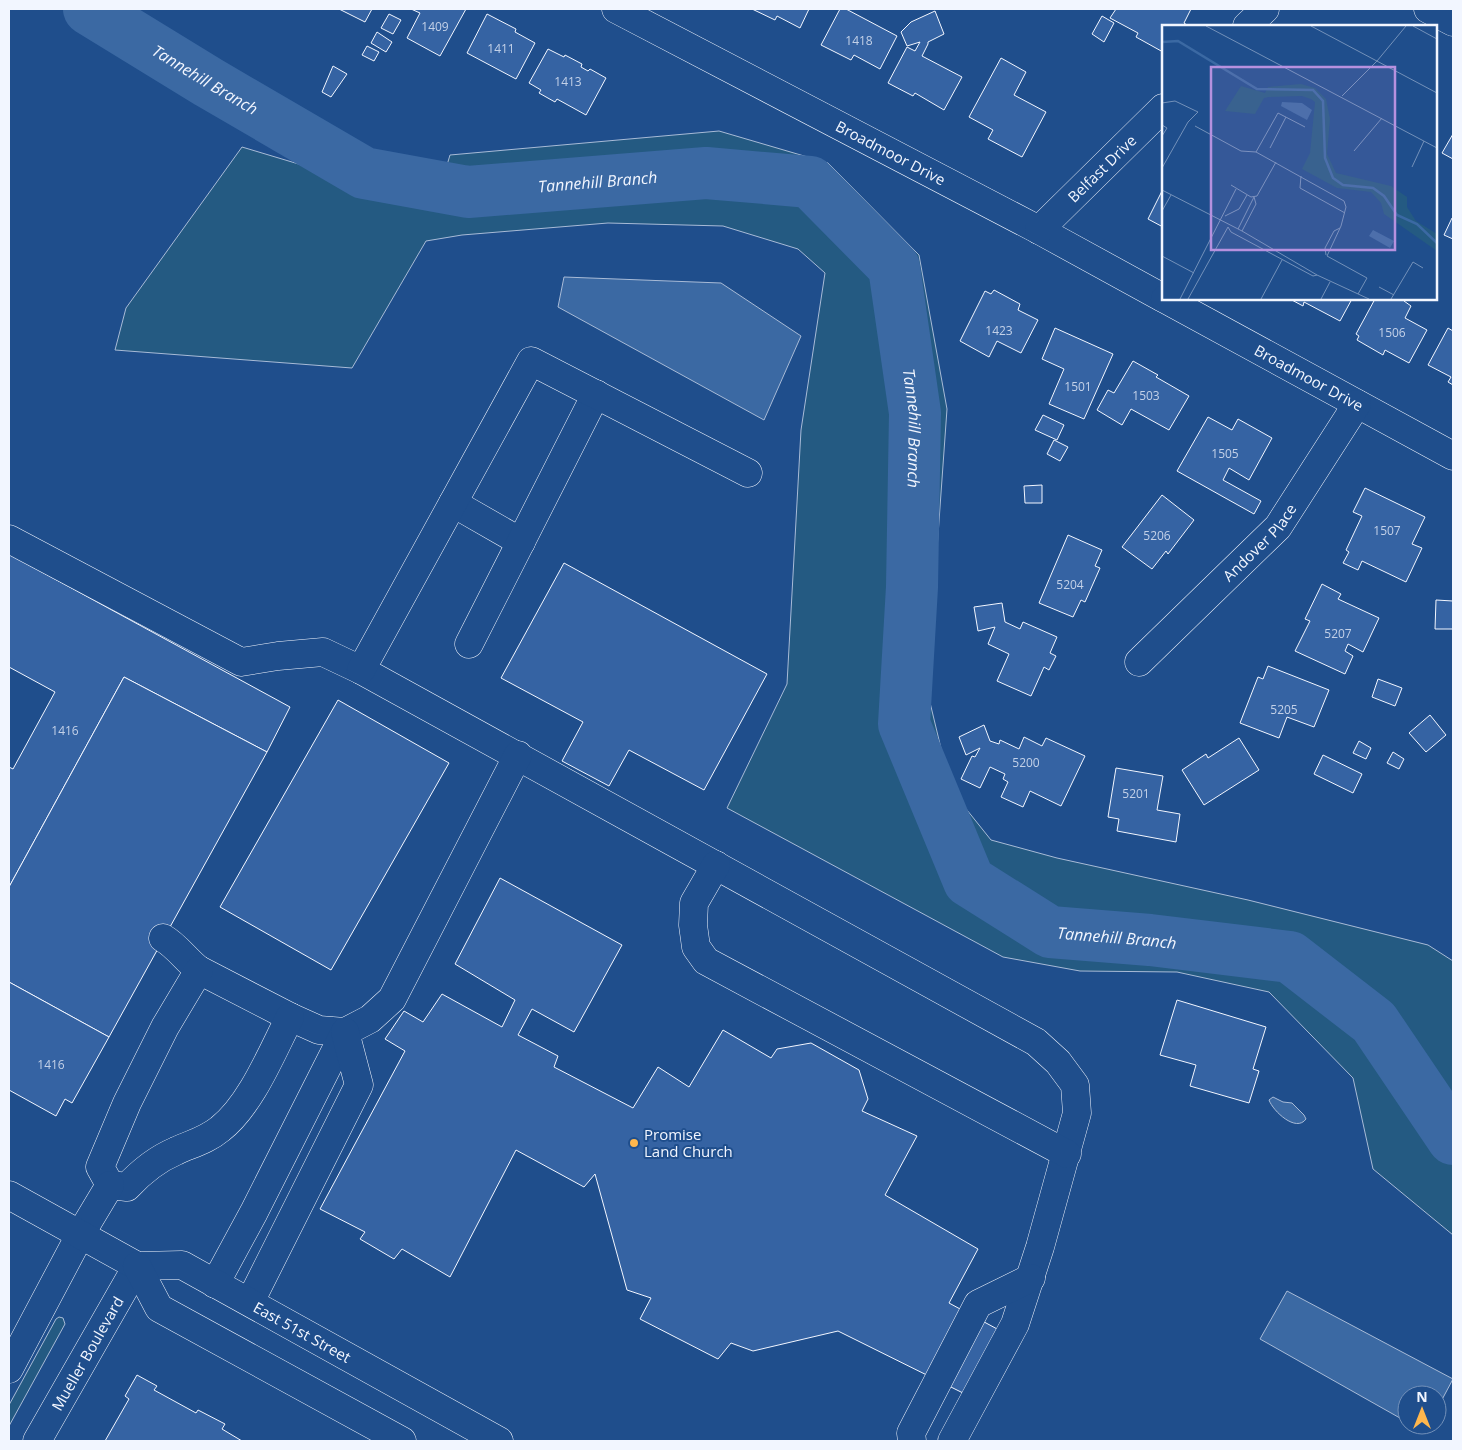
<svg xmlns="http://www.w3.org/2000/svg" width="1462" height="1450" font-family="'Open Sans',sans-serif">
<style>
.green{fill:#245a82;stroke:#a8bbd7}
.water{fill:#3b69a3;stroke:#a8bbd7}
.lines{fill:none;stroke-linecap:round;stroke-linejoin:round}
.river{stroke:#3b69a3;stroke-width:52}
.building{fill:#3563a3;stroke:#f2f6ff}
.minor-casing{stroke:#f2f6ff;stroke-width:29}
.major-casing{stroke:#f2f6ff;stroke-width:29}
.minor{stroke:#1f4e8c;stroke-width:28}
.major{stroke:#1f4e8c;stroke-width:28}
.poi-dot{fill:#ffb74d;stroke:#1f4e8c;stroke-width:2}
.labels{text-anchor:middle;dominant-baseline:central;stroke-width:4;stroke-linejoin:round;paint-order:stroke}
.number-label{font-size:12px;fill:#c3d1e8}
.street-label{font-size:15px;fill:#f2f6ff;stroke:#1f4e8c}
.poi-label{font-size:15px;fill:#f2f6ff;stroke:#1f4e8c;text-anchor:start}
.water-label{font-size:16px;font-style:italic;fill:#f2f6ff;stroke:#1f4e8c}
.inset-river{fill:none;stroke:#3b69a3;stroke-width:2.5}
.inset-road{fill:none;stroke:#7391ba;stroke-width:1}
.view{fill:#b691df;fill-opacity:0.15;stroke:#b691df;stroke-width:2.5}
.inset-edge{fill:none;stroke:#f2f6ff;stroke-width:2.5}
</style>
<rect width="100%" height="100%" fill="#1f4e8c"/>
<g class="green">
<polygon points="719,131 828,163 919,255 947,409 927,690 951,790 991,840 1057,858 1248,900 1428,945 1453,961 1453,1235 1373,1169 1353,1078 1269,992 1177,972 1080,971 1003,957 727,808 787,684 801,430 825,273 798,249 723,226 608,223 462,235 426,241 352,368 115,350 126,308 242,147 435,205 450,155"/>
<polygon points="59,1317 63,1318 65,1324 9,1426 9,1405 56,1319"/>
</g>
<g class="water">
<polygon points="564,277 721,283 801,336 764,420 558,307"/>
<path d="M1273,1097L1283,1102L1292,1103L1304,1115L1306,1119C1296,1133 1273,1111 1269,1100Z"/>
<polygon points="1287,1291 1453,1379 1437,1409 1437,1395 1407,1395 1407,1422 1260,1339"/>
</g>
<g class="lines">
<path class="river" id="s1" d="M89,9L208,82L364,173L468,192L706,173L810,182L894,267L915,413L912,587L904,724L969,881L1050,932L1150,940L1290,957L1374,1022L1453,1139"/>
</g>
<g class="building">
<polygon points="339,9 372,9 365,22"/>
<polygon points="411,9 466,9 440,56 407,38 420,13"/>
<polygon points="752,9 809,9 800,28 777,16 775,20"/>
<polygon points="840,9 846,9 897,36 880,69 854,55 851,60 821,45"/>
<polygon points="1116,9 1191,9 1184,23 1187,25 1187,26 1163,26 1163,52 1136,37 1138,33 1110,18"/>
<polygon points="935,11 944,34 928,42 928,44 922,56 962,77 944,110 915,93 913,96 888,83 907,47 915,51 920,42 907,46 901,32 911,22"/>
<polygon points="389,14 401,20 393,34 381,28"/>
<polygon points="487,14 516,29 515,32 535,43 516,79 467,53"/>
<polygon points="1102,16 1114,23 1104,42 1092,34"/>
<polygon points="377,32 392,42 386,52 371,43"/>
<polygon points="367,46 379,52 374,61 362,55"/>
<polygon points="548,49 564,57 565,55 582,64 581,67 588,71 590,69 606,78 586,115 557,99 555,102 539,93 541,90 529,83"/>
<polygon points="1001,58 1026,72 1014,95 1046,112 1022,157 988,139 993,130 969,117"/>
<polygon points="333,66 347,74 331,97 322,92"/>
<polygon points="1453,134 1453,159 1442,153"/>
<polygon points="1163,189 1163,227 1148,219"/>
<polygon points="1452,218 1453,218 1453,239 1444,235"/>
<polygon points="994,290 1020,304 1018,310 1038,320 1021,353 997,341 989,357 960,341 985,291 991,294"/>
<polygon points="1290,299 1352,299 1340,321 1304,302 1303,306"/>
<polygon points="1375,299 1405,299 1404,301 1411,306 1405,318 1427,330 1409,363 1385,350 1383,355 1357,340 1359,336 1356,334"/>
<polygon points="1055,328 1113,354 1084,419 1049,404 1064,369 1042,359"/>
<polygon points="1448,328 1453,331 1453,385 1448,382 1451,377 1428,365"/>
<polygon points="1133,361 1158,375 1156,377 1189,396 1169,430 1131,409 1122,425 1097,410 1108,390 1114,393"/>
<polygon points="1043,415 1064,425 1057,440 1035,430"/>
<polygon points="1208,417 1232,430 1238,419 1272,438 1249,480 1229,468 1223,480 1261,501 1254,514 1177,471"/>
<polygon points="1054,440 1068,447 1060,461 1047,454"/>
<polygon points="1042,485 1042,503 1025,503 1024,486"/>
<polygon points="1365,488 1425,517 1412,544 1422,548 1406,582 1362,561 1358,570 1343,563 1349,552 1346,550 1362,516 1353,512"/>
<polygon points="1162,495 1194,520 1168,554 1166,551 1152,569 1122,547"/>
<polygon points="1068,535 1102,550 1095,566 1100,568 1085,602 1081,600 1073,617 1039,603"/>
<polygon points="9,554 290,707 267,752 124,677 9,887 9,767 13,769 55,692 9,667"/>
<polygon points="564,563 767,674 704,790 629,750 609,786 562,761 583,722 501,678"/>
<polygon points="1322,584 1341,594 1338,599 1379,618 1363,652 1348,644 1345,651 1353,656 1345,674 1295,651 1310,621 1305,619"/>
<polygon points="1436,600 1453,601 1453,629 1435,629"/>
<polygon points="1002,603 1005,622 1020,629 1023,622 1057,637 1050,653 1056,656 1049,670 1044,667 1031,696 997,681 1009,654 988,644 995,627 978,631 974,607"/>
<polygon points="1268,666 1329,690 1314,727 1287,717 1279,738 1240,723 1258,677 1263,679"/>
<polygon points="124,677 267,752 109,1037 9,982 9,887"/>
<polygon points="1378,679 1402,688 1395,706 1372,697"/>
<polygon points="338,700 449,763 331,970 220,907"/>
<polygon points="1430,715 1446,735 1426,752 1409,733"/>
<polygon points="984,725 990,741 999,744 1000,740 1019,749 1024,737 1042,746 1046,738 1085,756 1061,806 1030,791 1023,807 1001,797 1008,782 1003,779 1005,774 990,767 980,788 961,779 972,756 975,757 980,748 966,755 959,737"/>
<polygon points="1239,738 1259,770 1204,805 1182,770 1206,754 1208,758"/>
<polygon points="1359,741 1371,748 1366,759 1353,753"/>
<polygon points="1393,752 1404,759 1399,769 1387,763"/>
<polygon points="1323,755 1362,774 1353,793 1314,774"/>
<polygon points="1116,768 1163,776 1157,810 1180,814 1176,842 1117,831 1119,819 1108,817"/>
<polygon points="500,878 622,945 574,1032 532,1009 518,1035 558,1056 554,1067 633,1108 658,1067 689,1087 723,1030 771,1058 777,1049 811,1043 859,1070 868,1099 862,1111 917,1136 885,1195 978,1249 949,1303 999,1330 965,1394 838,1331 753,1351 731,1343 718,1359 640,1319 651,1298 627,1290 595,1174 584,1187 516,1150 450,1277 402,1249 394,1259 360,1239 365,1232 320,1209 405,1051 385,1039 404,1011 423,1022 442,994 502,1027 515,1000 455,964"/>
<polygon points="9,982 109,1037 72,1103 65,1099 56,1116 9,1090"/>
<polygon points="1177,1000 1266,1027 1253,1069 1259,1071 1249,1103 1190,1086 1196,1065 1160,1055"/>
<polygon points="137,1375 157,1386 154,1390 196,1413 198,1410 225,1424 222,1429 242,1441 105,1441 129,1399 125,1396"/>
</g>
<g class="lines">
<g class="minor-casing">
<g id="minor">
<path id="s2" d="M616,9L1039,230L1163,298"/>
<polyline points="1428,9 1453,22"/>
<polyline points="1247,26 1265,9"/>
<path id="s3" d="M1039,230L1163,108"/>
<path id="s4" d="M1165,299L1453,456"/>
<polyline points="453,503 521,542"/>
<polyline points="9,539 241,662 278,656 323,652 361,670 1036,1042 1058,1062 1075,1085 1077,1113 1040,1247 1015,1324 952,1441"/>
<polyline points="469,644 596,394"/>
<path id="s5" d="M1139,662L1278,527L1357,404"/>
<polyline points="361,670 531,361 748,473"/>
<polyline points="716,865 694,903 693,925 696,947 706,961 1067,1154"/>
<path d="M163,938C177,946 186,960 199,970L290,1017L319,1030L345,1032L370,1019L392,999L518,755"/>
<path d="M110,1185L127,1187C141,1172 157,1159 176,1151C191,1144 207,1140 220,1129C251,1105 272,1052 290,1017"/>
<polyline points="110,1185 100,1167 127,1103 165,1027 199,970"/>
<polyline points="215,1284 254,1212 345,1032"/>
<polyline points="250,1302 359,1085 345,1032"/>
<polyline points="9,1369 80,1235 110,1185"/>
<path id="s6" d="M37,1441L137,1266"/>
<polyline points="912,1441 911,1433 978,1304 1031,1278"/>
</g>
</g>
<g class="major-casing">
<g id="major">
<path id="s7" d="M9,1195L137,1266L182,1265L499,1441"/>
<polyline points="137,1266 159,1308 402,1441"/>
</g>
</g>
<use href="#minor" class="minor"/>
<use href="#major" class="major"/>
</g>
<circle class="poi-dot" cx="634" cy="1143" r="5"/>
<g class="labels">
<g class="number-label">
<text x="435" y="26">1409</text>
<text x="859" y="40">1418</text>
<text x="501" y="48">1411</text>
<text x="568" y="81">1413</text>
<text x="999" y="330">1423</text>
<text x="1392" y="332">1506</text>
<text x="1078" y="386">1501</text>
<text x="1146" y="395">1503</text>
<text x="1225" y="453">1505</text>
<text x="1387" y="530">1507</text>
<text x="1157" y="535">5206</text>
<text x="1070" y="584">5204</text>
<text x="1338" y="633">5207</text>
<text x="1284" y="709">5205</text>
<text x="65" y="730">1416</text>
<text x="1026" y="762">5200</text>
<text x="1136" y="793">5201</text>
<text x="51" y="1064">1416</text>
</g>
<g class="street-label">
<text stroke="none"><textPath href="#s2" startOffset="310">Broadmoor Drive</textPath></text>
<text stroke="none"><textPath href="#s3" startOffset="88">Belfast Drive</textPath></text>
<text stroke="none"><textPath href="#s4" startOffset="164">Broadmoor Drive</textPath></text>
<text stroke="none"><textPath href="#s5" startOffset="170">Andover Place</textPath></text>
<text stroke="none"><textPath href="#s7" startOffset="329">East 51st Street</textPath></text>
<text stroke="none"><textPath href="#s6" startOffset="101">Mueller Boulevard</textPath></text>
</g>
<g class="poi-label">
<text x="644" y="1134">Promise<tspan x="644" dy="17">Land Church</tspan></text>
</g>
<g class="water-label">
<text stroke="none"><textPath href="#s1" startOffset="136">Tannehill Branch</textPath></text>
<text stroke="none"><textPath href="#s1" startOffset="556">Tannehill Branch</textPath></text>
<text stroke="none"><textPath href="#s1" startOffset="1051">Tannehill Branch</textPath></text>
<text stroke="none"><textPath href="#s1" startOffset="1680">Tannehill Branch</textPath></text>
</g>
</g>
<g transform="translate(1162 25)">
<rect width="275" height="275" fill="#1f4e8c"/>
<path d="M139,59L153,63L164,74L168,94L165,129L174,148L229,161L245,172V182L254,196L275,209V226L222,189L219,178L209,167L175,163L140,144L148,128L153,77L149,74L140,71L107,72L102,73L93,89L63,86L79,61L103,68L106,62Z" fill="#245a82"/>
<path d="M120,77L140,78L150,85L145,95L119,81ZM211,205L232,216L228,223L207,211Z" fill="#3b69a3"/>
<path class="inset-river" d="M0,17L16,16L95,64L151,65L161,76L163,133L171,153L181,160L211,163L222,171L235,190L255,199L275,218"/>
<path class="inset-road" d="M44,1L275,123M149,1L275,68M251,1L275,14M180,71L215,36L244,1M0,78L13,76L36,87L26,97L0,143M0,100L5,103L0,111M33,101L79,126L94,127L182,176L184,182L179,201L165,231M108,123L124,92M192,126L220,93M94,127L116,88L143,102M250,142L262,116M139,151L138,163L183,188M69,160L89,172L95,171L114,137M0,165L80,206L155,250M0,186L9,170M63,191L77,184L85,170M66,202L69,207L151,251L155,250L207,274M76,204L92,172M80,206L94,179L92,172M164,230L163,223L172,206L178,203M0,231L32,248M165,231L205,253L196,269M217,262L232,270M18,274L74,164M26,274L66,202M99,274L120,235M159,274L168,257M229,274L251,237L261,243"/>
<path class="view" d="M49,42H233V225H49Z"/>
<rect width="275" height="275" class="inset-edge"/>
</g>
<rect width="1462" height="1450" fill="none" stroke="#f2f6ff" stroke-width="20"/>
<g transform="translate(1422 1410)"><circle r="24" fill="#1f4e8c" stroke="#7391ba"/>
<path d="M0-4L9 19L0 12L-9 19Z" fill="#ffb74d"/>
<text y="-8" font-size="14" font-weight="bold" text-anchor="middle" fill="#f2f6ff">N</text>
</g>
</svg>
